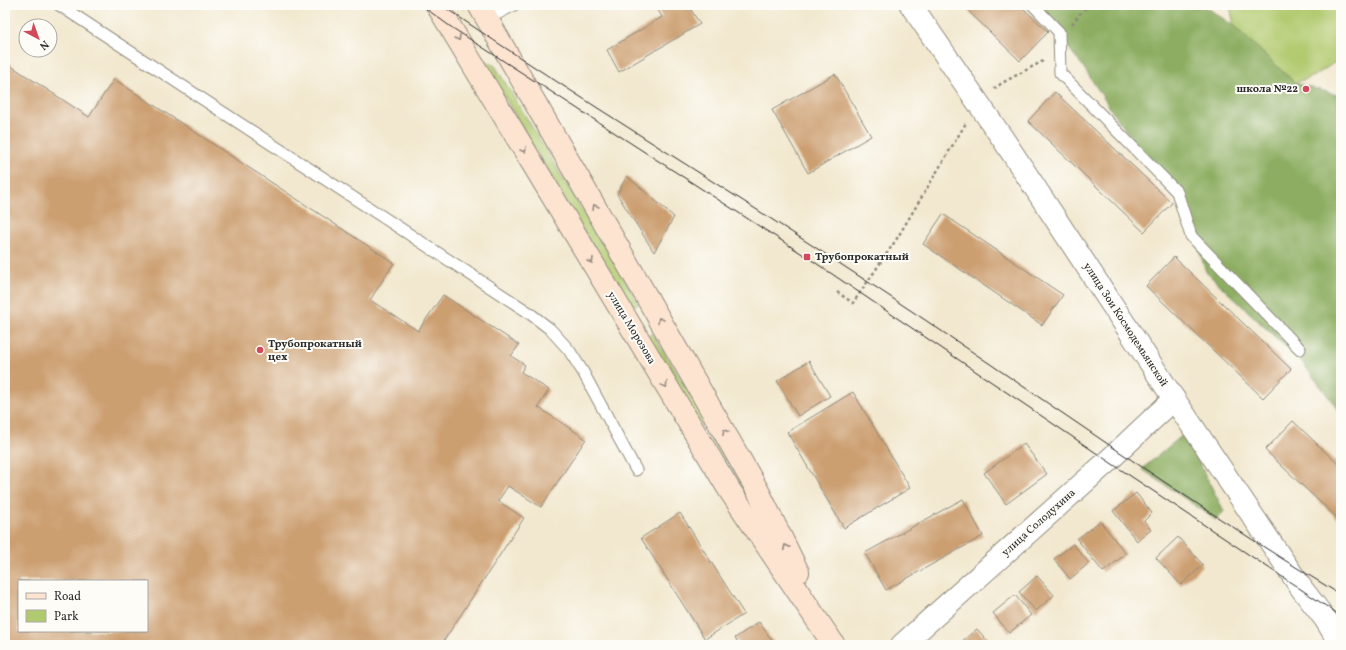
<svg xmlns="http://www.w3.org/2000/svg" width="1346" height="650" font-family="Vollkorn,serif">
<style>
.green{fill:#b2ca6f;stroke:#6e7a4d}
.forest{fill:#8dae62;stroke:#5c6c46}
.building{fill:#cc9f71;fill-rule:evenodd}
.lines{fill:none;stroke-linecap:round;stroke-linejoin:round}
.lane-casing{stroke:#8e8a7d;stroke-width:13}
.street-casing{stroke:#8e8a7d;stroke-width:24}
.secondary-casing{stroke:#8e8a7d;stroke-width:24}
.path{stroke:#8e8a7d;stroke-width:2.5;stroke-dasharray:3 3;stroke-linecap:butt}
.lane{stroke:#fff;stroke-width:11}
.street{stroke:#fff;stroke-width:22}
.secondary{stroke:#fde4d1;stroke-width:22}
.tram{stroke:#2b2b2b;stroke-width:1}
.oneway{stroke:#94887e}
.poi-dot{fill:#d1495b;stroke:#fdfcf7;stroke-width:1.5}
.labels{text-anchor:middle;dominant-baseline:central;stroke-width:4;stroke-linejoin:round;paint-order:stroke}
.poi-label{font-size:11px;font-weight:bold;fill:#2b2b2b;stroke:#fdfcf7;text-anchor:start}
.street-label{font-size:11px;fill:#2b2b2b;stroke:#fdfcf7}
</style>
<rect width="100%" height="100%" fill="#fdfcf7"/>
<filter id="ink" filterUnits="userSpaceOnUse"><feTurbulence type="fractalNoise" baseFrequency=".025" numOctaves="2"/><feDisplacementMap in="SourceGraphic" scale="8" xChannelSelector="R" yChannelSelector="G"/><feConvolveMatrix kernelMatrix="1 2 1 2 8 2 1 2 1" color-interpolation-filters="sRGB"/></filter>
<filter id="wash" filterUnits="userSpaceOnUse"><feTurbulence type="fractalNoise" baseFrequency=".012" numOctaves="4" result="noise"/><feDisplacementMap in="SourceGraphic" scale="16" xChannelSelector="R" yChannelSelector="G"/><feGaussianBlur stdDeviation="0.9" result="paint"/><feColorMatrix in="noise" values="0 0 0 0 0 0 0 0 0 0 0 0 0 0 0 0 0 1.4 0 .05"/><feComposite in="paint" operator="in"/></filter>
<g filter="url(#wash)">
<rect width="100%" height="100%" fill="#f2e8cf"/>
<g class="green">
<polygon points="1230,5 1341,5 1341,58 1316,75 1295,83 1247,45 1234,26"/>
<polygon points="481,57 495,66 639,303 629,309"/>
<polygon points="652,333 728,454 729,460 725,462 645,339"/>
</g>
<g class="forest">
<polygon points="1035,5 1203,5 1234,26 1295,83 1341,96 1341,413 1302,362 1206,272 1188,214 1114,114 1082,65"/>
<polygon points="1184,434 1224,511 1216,520 1142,469"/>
</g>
<g id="blocks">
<g class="building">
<polygon points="655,5 688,5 700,24 619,72 607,50 662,17"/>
<polygon points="962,5 1020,5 1048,32 1020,61"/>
<path d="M5,62L89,117L114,79L394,263L370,300L418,331L443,295L519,345L511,356L525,365L521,372L549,390L538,407L586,439L541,507L508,486L498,501L524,518L441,645H5ZM19,581H147V631H19Z"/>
<polygon points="835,74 871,136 808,173 772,110"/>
<polygon points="1055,92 1172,203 1144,232 1028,121"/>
<polygon points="627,176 674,217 654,252 617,194"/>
<polygon points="943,214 1063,295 1042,325 923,244"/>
<polygon points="1174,257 1291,369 1263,398 1146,286"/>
<polygon points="809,361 830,396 798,416 777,381"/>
<polygon points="853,392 910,488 844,528 787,432"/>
<polygon points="1293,421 1341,467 1341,522 1265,450"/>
<polygon points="1024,444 1047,474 1006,504 984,473"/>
<polygon points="1136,493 1152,513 1144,521 1151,530 1137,541 1113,511"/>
<polygon points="963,499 983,536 886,590 865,553"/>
<polygon points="680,513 744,614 705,639 641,538"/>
<polygon points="1100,521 1126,554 1103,572 1077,539"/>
<polygon points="1178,537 1203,565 1181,585 1156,558"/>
<polygon points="1073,544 1089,563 1070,579 1054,559"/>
<polygon points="1037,576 1054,595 1036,611 1019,592"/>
<polygon points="1015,595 1031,615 1009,633 993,613"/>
<polygon points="759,622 774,643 771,645 740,645 735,638"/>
<polygon points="977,629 991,645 961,645 960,643"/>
</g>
</g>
</g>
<g filter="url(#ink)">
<use href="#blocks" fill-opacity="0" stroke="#8e8a7d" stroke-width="1"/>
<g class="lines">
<g class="lane-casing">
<g id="lane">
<polyline points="59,5 528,312 550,329 569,350 583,372 636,470"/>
<polyline points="1033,5 1059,32 1060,73 1177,192 1191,236 1300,349"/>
<polyline points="487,19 514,5"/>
</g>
</g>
<g class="street-casing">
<g id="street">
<polyline points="911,5 1005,142 1174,399 1302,589 1326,620 1341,645"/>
<polyline points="902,645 1108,461 1174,399"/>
</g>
</g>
<g class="secondary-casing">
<g id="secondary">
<polyline points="437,5 730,491 834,645"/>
<polyline points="479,5 758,491 798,572"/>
</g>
</g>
<g class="path">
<polyline points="1072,24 1083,10 1089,5"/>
<polyline points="994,89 1002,83 1043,61"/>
<polyline points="837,292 853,303 896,240 966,123"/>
</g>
<use href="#lane" class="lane"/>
<use href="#street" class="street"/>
<use href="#secondary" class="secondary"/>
<g class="tram">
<polyline points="421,5 451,27 807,257 1108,461 1341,616"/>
<path d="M441,5C581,100 726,188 868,282C1026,386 1179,497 1341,595"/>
</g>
</g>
<defs><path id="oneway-chevron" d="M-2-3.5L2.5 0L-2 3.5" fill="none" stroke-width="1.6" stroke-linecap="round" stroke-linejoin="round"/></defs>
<g class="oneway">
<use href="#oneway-chevron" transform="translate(458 38) rotate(59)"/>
<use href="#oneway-chevron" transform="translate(524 150) rotate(59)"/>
<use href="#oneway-chevron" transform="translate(595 207) rotate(-120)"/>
<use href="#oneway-chevron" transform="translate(591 261) rotate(59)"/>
<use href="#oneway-chevron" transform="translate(660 320) rotate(-120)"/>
<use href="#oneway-chevron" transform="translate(665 385) rotate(59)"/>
<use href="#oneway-chevron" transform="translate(725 432) rotate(-120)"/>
<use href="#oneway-chevron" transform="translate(786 547) rotate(-116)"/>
</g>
</g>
<g class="poi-dot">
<circle cx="1306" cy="89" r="4"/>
<rect x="803" y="253" width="8" height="8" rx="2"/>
<circle cx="260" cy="350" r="4"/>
</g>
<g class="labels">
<g class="poi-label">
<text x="1298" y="89" text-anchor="end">школа №22</text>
<text x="815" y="257">Трубопрокатный</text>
<text x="268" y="344">Трубопрокатный<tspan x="268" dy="13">цех</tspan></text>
</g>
<g class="street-label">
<text transform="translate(1125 325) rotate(57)">улица Зои Космодемьянской</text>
<text transform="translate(631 328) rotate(59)">улица Морозова</text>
<text transform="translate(1039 523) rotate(-42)">улица Солодухина</text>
</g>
</g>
<rect width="1346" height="650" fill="none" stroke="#fdfcf7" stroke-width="20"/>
<rect x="18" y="580" width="130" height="52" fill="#fdfcf7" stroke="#a9a8a5"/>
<rect x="26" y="593" width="20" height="6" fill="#fde4d1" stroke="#a9a8a5"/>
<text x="54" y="600" font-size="12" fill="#2b2b2b">Road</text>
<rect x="26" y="610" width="20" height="12" fill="#b2ca6f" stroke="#a9a8a5"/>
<text x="54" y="620" font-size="12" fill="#2b2b2b">Park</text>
<g transform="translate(38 38) rotate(139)"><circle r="19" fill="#fdfcf7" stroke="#a9a8a5"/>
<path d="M0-3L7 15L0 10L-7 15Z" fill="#d1495b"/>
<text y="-6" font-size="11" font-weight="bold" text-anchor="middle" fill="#2b2b2b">N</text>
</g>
</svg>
